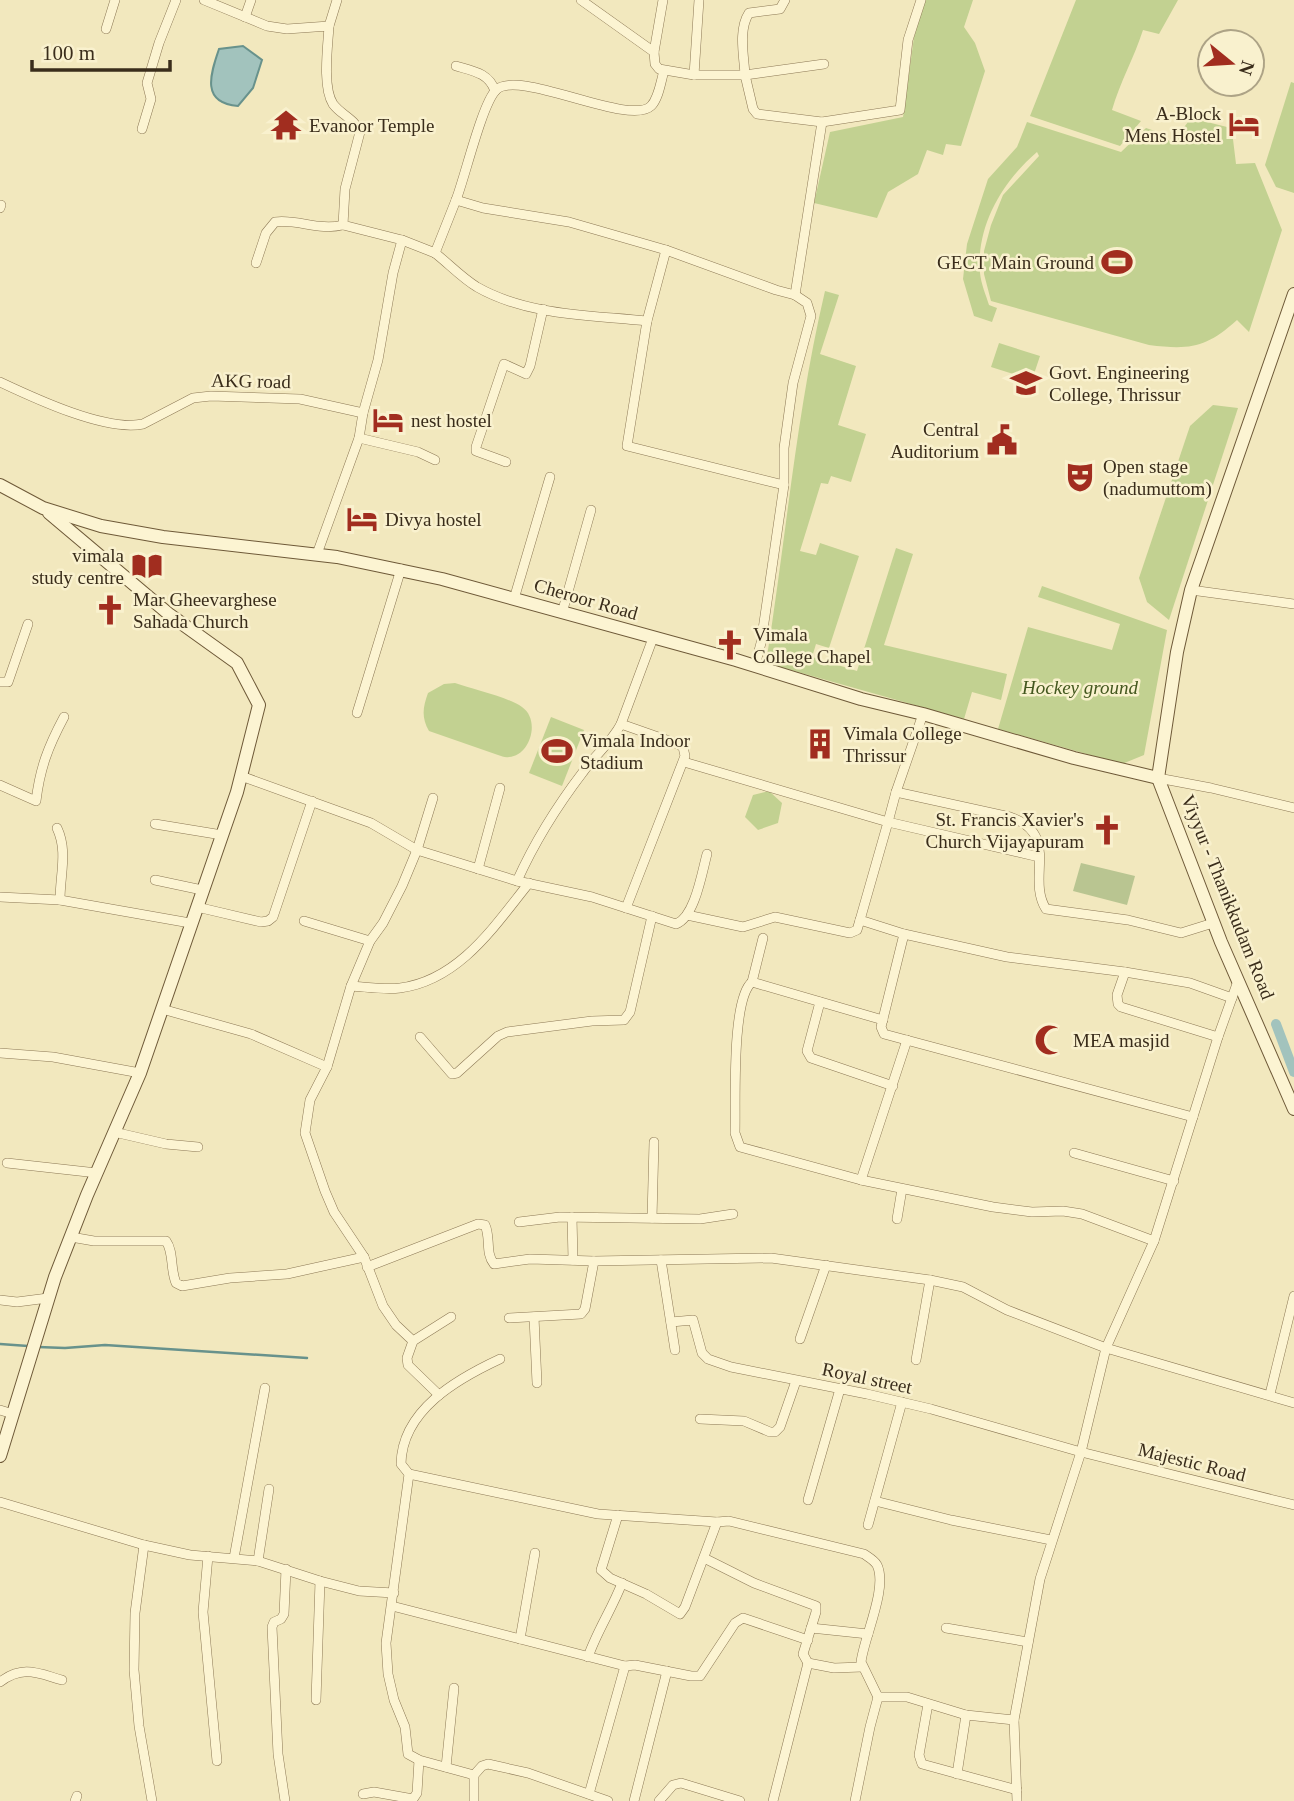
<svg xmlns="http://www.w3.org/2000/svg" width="1294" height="1801" font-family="Georgia,serif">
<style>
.green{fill:#c2d191}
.cemetery{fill:#b9c591}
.water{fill:#a2c3bd;stroke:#68928c;stroke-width:2}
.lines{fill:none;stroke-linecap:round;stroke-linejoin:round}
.stream{stroke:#68928c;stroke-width:2.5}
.canal{stroke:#a2c3bd;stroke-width:10}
.minor-casing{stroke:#8c7855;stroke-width:10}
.secondary-casing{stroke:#6e5938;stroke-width:14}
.minor{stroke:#fcf4d2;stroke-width:9}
.secondary{stroke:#fcf4d2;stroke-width:12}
.labels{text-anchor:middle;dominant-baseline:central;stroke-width:5;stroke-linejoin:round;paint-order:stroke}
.poi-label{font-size:19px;fill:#3a2d1b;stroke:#f9f1ce;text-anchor:start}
.street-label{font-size:19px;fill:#3a2d1b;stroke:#f9f1ce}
.park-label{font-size:19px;font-style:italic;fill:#44581f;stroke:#f9f1ce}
</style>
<rect width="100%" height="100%" fill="#f2e8be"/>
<g class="green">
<polygon points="924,0 973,0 964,27 975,43 985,71 961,146 946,144 943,155 927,150 918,174 888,192 877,218 814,203 830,132 903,117 914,37"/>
<path d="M1076,0H1178L1159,34L1143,30C1134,58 1120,82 1112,110L1141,121L1120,146L1030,116Z"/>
<polygon points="1291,82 1294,83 1294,193 1276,187 1265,165"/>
<path d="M1191,118L1227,127L1232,131L1236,164L1255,163L1282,230L1249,332L1237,320C1206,348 1190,350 1149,345L991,301L984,274V251L991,225L1003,195L1039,156L1037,152C1002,182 976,226 980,273C981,284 986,295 989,305L997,308L992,322L974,316L963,279L967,244L988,179L1017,147L1027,122L1121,152L1146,128L1158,132L1172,143Z"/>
<path d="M825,291L839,295L820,354L856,366L838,425L866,434L851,482L831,476L828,484L821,483L800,551L816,555L820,543L859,556L829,648L816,644L812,657L857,671L896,548L913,554L884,645L1007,674L1001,700L972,692L964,719L766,663C786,539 796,414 825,291Z"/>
<polygon points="999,343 1040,356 1032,380 991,367"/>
<polygon points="1213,405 1238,408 1169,620 1147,602 1139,578 1190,426"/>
<polygon points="1042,586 1167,630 1144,755 1122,764 998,729 1028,627 1112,650 1120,624 1038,597"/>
<path d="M455,683C472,689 508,697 522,707C541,720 530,756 509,757C505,758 502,756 498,755L429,731C421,717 423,707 428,693L444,684Z"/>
<polygon points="551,717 584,730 562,786 529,773"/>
<polygon points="769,791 782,803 778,823 758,830 745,817 753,795"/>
</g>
<polygon class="cemetery" points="1081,863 1135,876 1127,905 1073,891"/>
<path class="water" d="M243,46L262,60L253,88L238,106C201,103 210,75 219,49Z"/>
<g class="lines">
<g class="stream">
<polyline points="0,1344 28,1346"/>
<polyline points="38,1347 65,1348 105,1345 307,1358"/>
</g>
<polyline class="canal" points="1276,1024 1294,1072"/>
<g class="minor-casing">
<g id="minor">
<path d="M204,0L267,26L287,29L329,26C328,45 322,87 333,104C341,115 354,118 360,132L345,189L343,225L402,240L393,273L378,360L363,413L359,438L317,554"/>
<polyline points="581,0 654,52 655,64 659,69 694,75 745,75 753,109 757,114 822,122"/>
<path d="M785,0L780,9L749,13C738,30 744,56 745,75L824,64"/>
<polyline points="245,17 251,0"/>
<polyline points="329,26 337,0"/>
<polyline points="106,29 115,0"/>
<polyline points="654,52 663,0"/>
<path d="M456,66C473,71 489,73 495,91"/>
<polyline points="694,75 699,0"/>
<polyline points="142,129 151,99 147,83 159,43 176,0"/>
<path d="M456,200C465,177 482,104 496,90C518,68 629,127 651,106C659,98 661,80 664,71"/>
<polyline points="0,208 1,205"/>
<polyline points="402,240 435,253 456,200 483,208 569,222 666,250 776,290 795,295 807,303 811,316 793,383 784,448 784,485 761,643 755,666"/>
<polyline points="666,250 647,321 627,446 784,485"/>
<path d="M435,253C449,264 462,278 477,287C528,316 591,315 647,321"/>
<path d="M256,263L266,233L275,222C298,219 319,231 343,225"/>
<polyline points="795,295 822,122 900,110 908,40 921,0"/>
<path d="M0,382C34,398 106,432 143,424L193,398L211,396L300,399L363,413"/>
<polyline points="359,438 418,452 435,460"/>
<polyline points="506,462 476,451 476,447 504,364 526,374 530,366 543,309"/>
<polyline points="1191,590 1294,604"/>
<polyline points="514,599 550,477"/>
<polyline points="562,613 591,510"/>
<polyline points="0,682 8,682 28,624"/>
<polyline points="357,713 401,569"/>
<polyline points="923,714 896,792 888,822 1039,857"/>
<polyline points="684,762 888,822 860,920 904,934"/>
<path d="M241,776L371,823L417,850L517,881L592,897L676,924C695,917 702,872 707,854"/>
<polyline points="1158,778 1211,788 1294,808"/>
<path d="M0,785L36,801C40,768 48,747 64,717"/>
<path d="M896,792L1010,817C1061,834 1026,878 1046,909L1128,920L1181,933L1213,923"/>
<polyline points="433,798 417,850 402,886 383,923 370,941 351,986 327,1067 310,1100 305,1133 325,1191 334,1212 364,1257 383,1306 396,1325 413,1341 451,1317"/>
<polyline points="155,824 222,835"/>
<path d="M57,828C68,851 60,875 60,900"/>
<polyline points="478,869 500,788"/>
<polyline points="155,880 202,890"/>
<path d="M517,881C535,841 557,806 583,772C595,755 611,743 621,724"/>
<polyline points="0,897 60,900 190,923"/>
<polyline points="197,907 261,922 268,921 273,917 312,801"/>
<polyline points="626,908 685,756 683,747 678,744 621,724 653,638"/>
<polyline points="687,915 743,927 775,917 850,933 857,930 860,920"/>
<polyline points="304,921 370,941"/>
<path d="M763,938L752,982C731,999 736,1104 735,1133L740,1147L861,1180L993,1207L1032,1212L1063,1211L1082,1214L1154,1241"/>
<polyline points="1125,972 1117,995 1118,1004 1121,1007 1218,1037"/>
<polyline points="752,982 883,1020"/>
<path d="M351,986C367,987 385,990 400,988C460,980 495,925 529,883"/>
<polyline points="820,1002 807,1051 811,1058 893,1086"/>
<polyline points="162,1009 251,1034 327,1067"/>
<polyline points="420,1037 452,1074 457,1073 498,1036 507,1032 592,1021 624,1020 630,1012 652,916"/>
<polyline points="0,1053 53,1057 140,1073"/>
<polyline points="1193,1117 884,1034 881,1027 904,934 1007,957 1125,972 1190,983 1232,998"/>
<polyline points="114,1132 166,1144 198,1147"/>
<polyline points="1074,1153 1174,1181"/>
<polyline points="7,1163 97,1173"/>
<polyline points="861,1180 907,1040"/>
<polyline points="572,1217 573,1260"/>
<polyline points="652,1218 654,1142"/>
<polyline points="897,1219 902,1189"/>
<polyline points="519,1222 560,1217 700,1219 733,1214"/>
<path d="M71,1237L94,1241H166C174,1252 170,1269 176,1283L182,1286L230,1278L287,1274L364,1257"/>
<polyline points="661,1260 675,1350"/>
<path d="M367,1267L478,1224L485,1225C491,1238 485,1253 494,1264L530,1259L594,1261"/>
<polyline points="0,1300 17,1302 48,1298"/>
<polyline points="534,1317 537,1383"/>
<polyline points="509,1318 581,1314 585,1309 594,1261 771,1258 930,1280 963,1287 1007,1310 1106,1348 1294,1403"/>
<polyline points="671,1322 693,1320 702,1353 708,1359 731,1367 867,1394 931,1409 1081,1452 1294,1505"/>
<polyline points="800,1339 826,1265"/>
<polyline points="413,1341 407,1358 408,1365 439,1395"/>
<polyline points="916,1360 930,1280"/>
<polyline points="1270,1394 1294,1296"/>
<polyline points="0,1410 13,1414"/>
<polyline points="700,1419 744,1421 770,1432 775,1432 780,1427 796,1381"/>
<path d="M409,1474L598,1514L717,1522L729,1521L864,1554C868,1557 874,1560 877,1565C888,1588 864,1637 861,1662L878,1697"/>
<polyline points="808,1500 840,1389"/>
<polyline points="875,1501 951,1520 1051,1540"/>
<polyline points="0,1502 144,1545 190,1555 258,1561 320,1581 359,1591 394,1593"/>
<polyline points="618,1515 601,1570 610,1578 646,1594 680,1614 685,1607 717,1522"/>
<polyline points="868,1525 902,1402"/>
<polyline points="144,1545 135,1613 134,1670 139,1726 152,1801"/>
<polyline points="208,1556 203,1612 217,1761"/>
<polyline points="234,1558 265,1388"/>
<polyline points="704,1558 754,1583 816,1606 816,1612 803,1654 808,1663 834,1668 862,1667"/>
<polyline points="258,1561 269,1489"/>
<polyline points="392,1606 625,1666"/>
<polyline points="811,1628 868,1634"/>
<polyline points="946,1628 1028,1642"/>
<polyline points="520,1639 535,1553"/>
<path d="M588,1657C597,1631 612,1609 622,1583"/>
<path d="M0,1682C23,1665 37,1673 62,1680"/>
<polyline points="316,1700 320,1581"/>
<polyline points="928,1704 919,1755 922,1764 1017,1790"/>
<polyline points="446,1767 454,1688"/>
<polyline points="957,1774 966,1715"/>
<path d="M474,1775L419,1760L408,1754L405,1727L394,1700L388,1674L386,1643L409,1474L401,1464C402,1410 457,1379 500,1359"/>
<polyline points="363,1794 374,1792 413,1799 417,1793 419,1760"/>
<polyline points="589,1794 625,1666 635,1665 691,1676 700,1676 735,1623 743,1618 808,1640"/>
<polyline points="75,1801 77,1796"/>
<polyline points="285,1801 278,1754 272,1627 274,1622 281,1619 284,1614 286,1569"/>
<polyline points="474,1801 474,1775 482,1766 488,1764 528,1773 608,1801"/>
<polyline points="634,1801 667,1671"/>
<polyline points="659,1801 673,1785 681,1783 740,1801"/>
<polyline points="773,1801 808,1663"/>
<polyline points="855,1801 870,1727 878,1697 907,1697 966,1715 1014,1720"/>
<polyline points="1017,1801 1014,1720 1040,1579 1081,1452 1106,1348 1154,1241 1218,1037 1238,981"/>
</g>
</g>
<g class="secondary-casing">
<g id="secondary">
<polyline points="1294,294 1191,590 1177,652 1158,778 1221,942 1294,1109"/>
<polyline points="0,485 43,508 101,526 163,537 337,557 442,579 736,660 861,699 923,714 1074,758 1158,778"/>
<polyline points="0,1456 55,1277 87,1195 140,1073 237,792 259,705 237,663 170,615 49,513"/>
</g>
</g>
<use href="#minor" class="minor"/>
<use href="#secondary" class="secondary"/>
</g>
<defs>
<g id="hotel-bare" transform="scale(2.415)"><path d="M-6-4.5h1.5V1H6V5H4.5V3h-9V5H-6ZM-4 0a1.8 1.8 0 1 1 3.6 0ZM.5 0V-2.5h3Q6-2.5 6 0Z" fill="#a12d1f" stroke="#f9f1ce" stroke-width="2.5" paint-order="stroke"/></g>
<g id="temple-bare" transform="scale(2.415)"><path d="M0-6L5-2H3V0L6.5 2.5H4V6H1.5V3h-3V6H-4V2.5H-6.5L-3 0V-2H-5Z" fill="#a12d1f" stroke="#f9f1ce" stroke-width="2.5" paint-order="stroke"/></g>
<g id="stadium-bare" transform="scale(2.415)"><path d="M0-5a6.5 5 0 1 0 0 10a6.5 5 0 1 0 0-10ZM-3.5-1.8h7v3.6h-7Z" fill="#a12d1f" stroke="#f9f1ce" stroke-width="2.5" paint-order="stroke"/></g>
<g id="university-bare" transform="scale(2.415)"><path d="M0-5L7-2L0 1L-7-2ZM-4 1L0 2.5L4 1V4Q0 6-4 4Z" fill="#a12d1f" stroke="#f9f1ce" stroke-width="2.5" paint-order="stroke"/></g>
<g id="civic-bare" transform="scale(2.415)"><path d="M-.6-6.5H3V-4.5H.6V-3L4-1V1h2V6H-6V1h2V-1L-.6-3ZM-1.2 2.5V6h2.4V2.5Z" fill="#a12d1f" stroke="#f9f1ce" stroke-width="2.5" paint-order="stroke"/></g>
<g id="theatre-bare" transform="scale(2.415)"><path d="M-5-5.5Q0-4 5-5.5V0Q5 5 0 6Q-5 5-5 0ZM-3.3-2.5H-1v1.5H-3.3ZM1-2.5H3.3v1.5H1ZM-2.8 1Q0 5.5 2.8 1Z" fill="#a12d1f" stroke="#f9f1ce" stroke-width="2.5" paint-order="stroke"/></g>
<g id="library-bare" transform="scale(2.415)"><path d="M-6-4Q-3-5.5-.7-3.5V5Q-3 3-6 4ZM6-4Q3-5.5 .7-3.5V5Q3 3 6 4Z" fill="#a12d1f" stroke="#f9f1ce" stroke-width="2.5" paint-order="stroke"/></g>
<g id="church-bare" transform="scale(2.415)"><path d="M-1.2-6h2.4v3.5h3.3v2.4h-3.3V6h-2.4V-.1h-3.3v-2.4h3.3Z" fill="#a12d1f" stroke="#f9f1ce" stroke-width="2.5" paint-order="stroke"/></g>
<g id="building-bare" transform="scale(2.415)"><path d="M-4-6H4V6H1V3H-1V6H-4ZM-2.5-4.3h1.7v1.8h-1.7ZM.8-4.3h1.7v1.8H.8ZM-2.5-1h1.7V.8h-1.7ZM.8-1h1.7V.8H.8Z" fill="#a12d1f" stroke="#f9f1ce" stroke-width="2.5" paint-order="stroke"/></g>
<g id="mosque-bare" transform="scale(2.415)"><path d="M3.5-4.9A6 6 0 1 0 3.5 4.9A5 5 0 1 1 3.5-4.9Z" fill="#a12d1f" stroke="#f9f1ce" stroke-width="2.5" paint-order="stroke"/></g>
</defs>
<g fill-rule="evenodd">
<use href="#hotel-bare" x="1244" y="124"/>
<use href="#temple-bare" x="286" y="125"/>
<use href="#stadium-bare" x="1117" y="262"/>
<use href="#university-bare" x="1026" y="383"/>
<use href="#hotel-bare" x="388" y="420"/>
<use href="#civic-bare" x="1002" y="440"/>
<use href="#theatre-bare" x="1080" y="477"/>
<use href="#hotel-bare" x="362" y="519"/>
<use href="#library-bare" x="147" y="566"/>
<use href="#church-bare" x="110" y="610"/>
<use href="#church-bare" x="730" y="645"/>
<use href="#building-bare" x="820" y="744"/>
<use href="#stadium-bare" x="557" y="751"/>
<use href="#church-bare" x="1107" y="830"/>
<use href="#mosque-bare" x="1050" y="1040"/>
</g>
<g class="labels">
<g class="poi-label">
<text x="1221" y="113" text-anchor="end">A-Block<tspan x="1221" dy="22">Mens Hostel</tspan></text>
<text x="309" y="125">Evanoor Temple</text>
<text x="1094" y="262" text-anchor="end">GECT Main Ground</text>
<text x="1049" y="372">Govt. Engineering<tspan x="1049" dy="22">College, Thrissur</tspan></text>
<text x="411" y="420">nest hostel</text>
<text x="979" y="429" text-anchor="end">Central<tspan x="979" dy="22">Auditorium</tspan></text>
<text x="1103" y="466">Open stage<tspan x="1103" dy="22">(nadumuttom)</tspan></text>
<text x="385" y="519">Divya hostel</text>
<text x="124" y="555" text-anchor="end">vimala<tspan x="124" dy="22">study centre</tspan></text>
<text x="133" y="599">Mar Gheevarghese<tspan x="133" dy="22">Sahada Church</tspan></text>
<text x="753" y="634">Vimala<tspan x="753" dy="22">College Chapel</tspan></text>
<text x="843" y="733">Vimala College<tspan x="843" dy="22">Thrissur</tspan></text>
<text x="580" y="740">Vimala Indoor<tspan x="580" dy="22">Stadium</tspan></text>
<text x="1084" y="819" text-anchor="end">St. Francis Xavier's<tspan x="1084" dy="22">Church Vijayapuram</tspan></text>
<text x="1073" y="1040">MEA masjid</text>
</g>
<g class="street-label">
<text transform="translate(251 381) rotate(1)">AKG road</text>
<text transform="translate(586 599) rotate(16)">Cheroor Road</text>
<text transform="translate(1228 897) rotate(68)">Viyyur - Thanikkudam Road</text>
<text transform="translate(867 1378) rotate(12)">Royal street</text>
<text transform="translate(1192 1462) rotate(14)">Majestic Road</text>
</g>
<g class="park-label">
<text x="1080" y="687">Hockey ground</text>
</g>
</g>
<g transform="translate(1231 63) rotate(108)"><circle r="33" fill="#f9f1ce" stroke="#ada386" stroke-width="2"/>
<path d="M0-5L12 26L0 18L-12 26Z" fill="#a12d1f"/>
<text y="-10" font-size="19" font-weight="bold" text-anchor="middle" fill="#3a2d1b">N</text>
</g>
<path d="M32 60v10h138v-10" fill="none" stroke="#3a2d1b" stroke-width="3.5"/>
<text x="42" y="60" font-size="21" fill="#3a2d1b" stroke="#f9f1ce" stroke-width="5" paint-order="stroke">100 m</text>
</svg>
